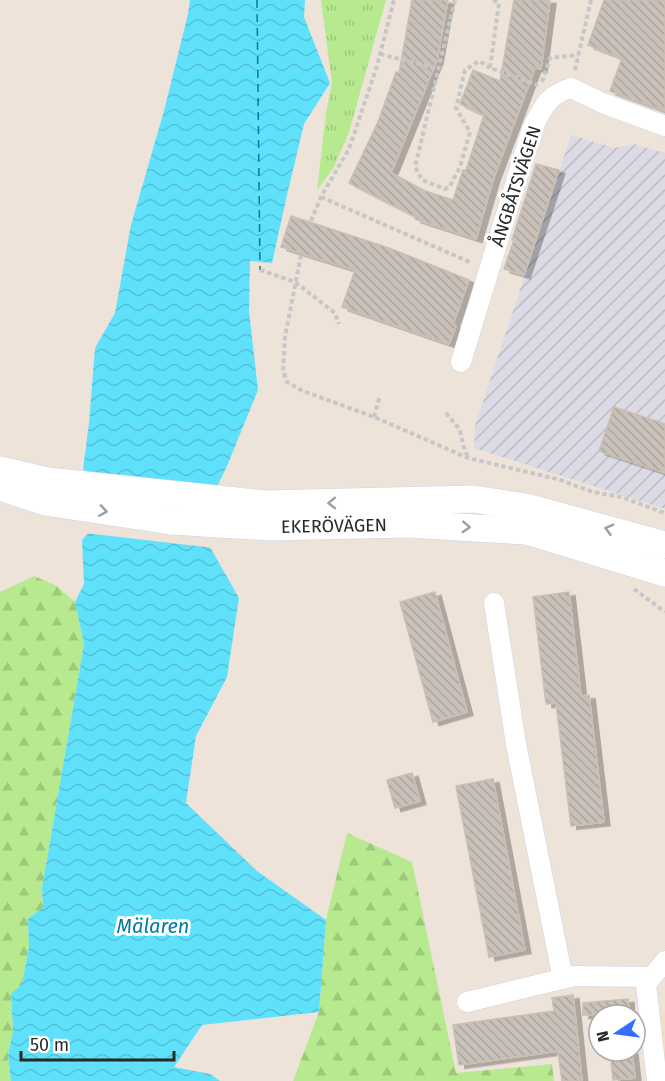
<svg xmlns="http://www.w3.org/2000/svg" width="665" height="1081" font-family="'Fira Sans',sans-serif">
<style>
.industrial{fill:url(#industrial-furrows)}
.education{fill:#f1dfc6}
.grass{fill:url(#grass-tufts)}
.forest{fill:url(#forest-firs)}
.water{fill:url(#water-waves)}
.pier{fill:#ede3d9}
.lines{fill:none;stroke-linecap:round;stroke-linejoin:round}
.ferry{stroke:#007da6;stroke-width:1.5;stroke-dasharray:8 6;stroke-linecap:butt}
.building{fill:url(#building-back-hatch);stroke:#c9bfb3;stroke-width:1.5;filter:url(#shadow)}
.street-casing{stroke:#ced4e4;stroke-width:21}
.secondary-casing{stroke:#ced4e4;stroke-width:28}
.path{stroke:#c7c7c7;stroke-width:4;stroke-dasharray:4.5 3;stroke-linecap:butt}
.street{stroke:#fff;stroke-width:20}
.secondary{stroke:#fff;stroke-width:27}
.oneway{stroke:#9f9f9f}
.labels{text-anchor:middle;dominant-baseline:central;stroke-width:6;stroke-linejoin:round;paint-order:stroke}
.street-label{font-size:18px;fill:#292929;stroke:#fff}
.water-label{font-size:20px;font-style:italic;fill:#007da6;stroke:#fff}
</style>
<defs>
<pattern id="industrial-furrows" width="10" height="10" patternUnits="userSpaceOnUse" patternTransform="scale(1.5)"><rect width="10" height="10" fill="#dcdbe5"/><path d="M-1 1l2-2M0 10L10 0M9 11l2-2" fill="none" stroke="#bdbcc4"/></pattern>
<pattern id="grass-tufts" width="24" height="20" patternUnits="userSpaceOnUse" patternTransform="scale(1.5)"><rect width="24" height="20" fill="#b7ea8f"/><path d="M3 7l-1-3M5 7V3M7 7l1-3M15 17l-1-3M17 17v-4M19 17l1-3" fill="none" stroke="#9dc97b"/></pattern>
<pattern id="forest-firs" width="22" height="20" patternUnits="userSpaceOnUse" patternTransform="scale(1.5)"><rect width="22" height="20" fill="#b7ea8f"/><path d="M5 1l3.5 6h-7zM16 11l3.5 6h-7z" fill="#9dc97b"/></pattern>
<pattern id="water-waves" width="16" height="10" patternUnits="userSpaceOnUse" patternTransform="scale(1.5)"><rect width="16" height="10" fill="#5fe1fc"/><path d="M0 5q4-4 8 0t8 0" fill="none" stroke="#53c1d8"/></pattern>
<pattern id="building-back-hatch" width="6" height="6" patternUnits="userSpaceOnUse" patternTransform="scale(1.5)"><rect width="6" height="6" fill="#c8c0b9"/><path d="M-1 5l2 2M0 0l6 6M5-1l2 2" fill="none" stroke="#aca59f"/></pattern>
<filter id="shadow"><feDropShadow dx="6" dy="3.5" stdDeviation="0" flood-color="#0004"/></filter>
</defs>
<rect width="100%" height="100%" fill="#ede3d9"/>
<polygon class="industrial" points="571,135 614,148 634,144 665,153 665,509 474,448 475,426"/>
<polygon class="education" points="665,1014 665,1081 655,1017"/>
<polygon class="grass" points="321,0 386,0 349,132 334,167 317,190 326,113 332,83"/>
<g class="forest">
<polygon points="34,576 57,586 75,602 84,644 42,888 43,907 28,919 29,947 22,984 11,995 13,1031 8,1055 11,1079 11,1081 0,1081 0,592"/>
<polygon points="347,833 412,862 456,1073 552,1064 554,1081 293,1081 319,1012 326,920"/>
</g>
<polygon class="water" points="190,0 305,0 304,17 330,83 304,124 287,195 272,263 250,261 249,311 258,390 227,466 198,526 239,598 227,677 196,736 186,803 257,871 326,920 319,1012 202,1025 174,1067 210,1074 220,1081 11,1081 8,1055 13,1031 11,994 22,984 29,947 28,919 43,907 42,888 84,644 75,602 84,584 82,540 113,506 96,479 83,469 89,423 95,348 115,313 131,225 164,111 188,14"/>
<polygon class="pier" points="110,504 202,526 214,548 85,533"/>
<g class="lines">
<polyline class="ferry" points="257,0 260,270"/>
</g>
<g class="building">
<polygon points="412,0 448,0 437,60 391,173 425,191 453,200 463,170 466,170 484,115 460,104 473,70 500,81 514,0 550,0 541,69 535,68 493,180 476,239 415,219 416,217 349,183 378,122 396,72 399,73"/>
<polygon points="604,0 665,0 665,111 610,91 622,58 588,45"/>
<polygon points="536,164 559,170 524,275 504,269 514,240 512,240"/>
<polygon points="291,216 389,248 469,280 453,324 456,326 449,344 342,307 355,270 281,247"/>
<polygon points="614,407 665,424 665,473 599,451"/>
<polygon points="435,592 467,712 433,722 400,602"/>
<polygon points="569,592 581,696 589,695 604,822 571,826 556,703 546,704 533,597"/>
<polygon points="412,773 420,801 395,808 387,780"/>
<polygon points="493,779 525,950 489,957 456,786"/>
<polygon points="573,995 582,1081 562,1081 558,1051 459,1065 453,1025 554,1011 552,998"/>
<polygon points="628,999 629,1015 583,1015 583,1003"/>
<polygon points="610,1051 632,1051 635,1078 613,1080"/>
</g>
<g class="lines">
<g class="street-casing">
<g id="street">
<path d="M461,362L532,129C542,109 547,95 571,88L605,104L665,126"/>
<polyline points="494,603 516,744 563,979"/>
<polyline points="467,1002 574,976 651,977"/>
<polyline points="657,1081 646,984 665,961"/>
</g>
</g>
<g class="secondary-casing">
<g id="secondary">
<polyline points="0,470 47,481 265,504 473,499 526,507 665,545"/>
<polyline points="0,487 45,502 171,521 269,527 407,524 527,531 665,573"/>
</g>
</g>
<g class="path">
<polyline points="455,0 415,167 422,180 445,189 450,186 460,167 470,132 456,108 465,70 479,61 490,68"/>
<polyline points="493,0 499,3 490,68 538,85"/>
<polyline points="380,54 438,69"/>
<polyline points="575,70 591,0"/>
<polyline points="542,82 550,58 578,55"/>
<polyline points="321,197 472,263"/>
<polyline points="311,221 321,197 349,149 377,66 394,0"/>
<polyline points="301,255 285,337 283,371 287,382 303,391 374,417 468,458 557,479 593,492 621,497 665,513"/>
<polyline points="260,270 295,282 335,313 339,324"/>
<polyline points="446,413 460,430 463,445 468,458"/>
<polyline points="374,417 380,395"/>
<polyline points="634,589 665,612"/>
</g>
<use href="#street" class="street"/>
<use href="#secondary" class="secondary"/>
</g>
<defs><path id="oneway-chevron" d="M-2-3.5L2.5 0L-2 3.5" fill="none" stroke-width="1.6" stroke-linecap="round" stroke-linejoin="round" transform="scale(1.5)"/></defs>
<g class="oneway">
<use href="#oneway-chevron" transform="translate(332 503) rotate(179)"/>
<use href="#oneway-chevron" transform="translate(103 511) rotate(9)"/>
<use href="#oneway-chevron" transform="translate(466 527) rotate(3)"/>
<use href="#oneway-chevron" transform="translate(609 529) rotate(-165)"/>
</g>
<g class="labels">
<g class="street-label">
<text transform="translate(516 186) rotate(-72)">ÅNGBÅTSVÄGEN</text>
<text transform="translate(334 526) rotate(-1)">EKERÖVÄGEN</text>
</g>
<g class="water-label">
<text x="153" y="926">Mälaren</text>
</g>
</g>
<g transform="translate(617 1033) rotate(257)"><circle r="28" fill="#ffffff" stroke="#a9a9a9" stroke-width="1.5"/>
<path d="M0-4.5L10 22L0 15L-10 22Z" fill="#346dff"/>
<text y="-9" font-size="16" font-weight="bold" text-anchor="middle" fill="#292929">N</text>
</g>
<path d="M21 1051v9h153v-9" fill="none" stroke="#292929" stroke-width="3"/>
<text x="30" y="1051" font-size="18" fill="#292929" stroke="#ffffff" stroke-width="4.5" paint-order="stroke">50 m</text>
</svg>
